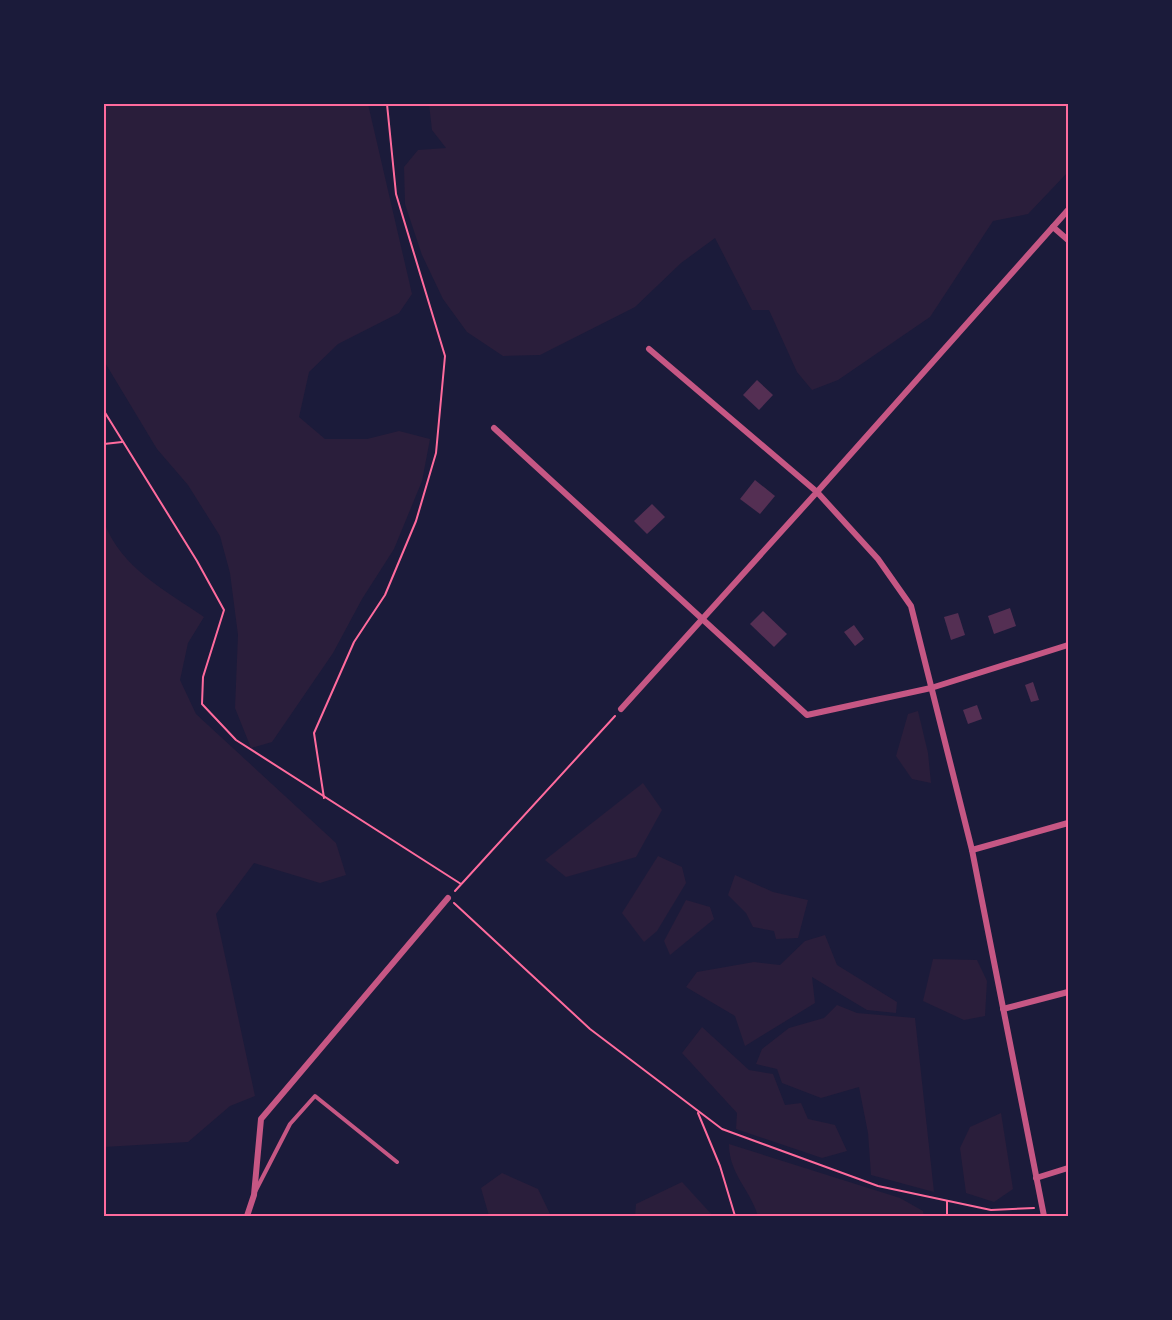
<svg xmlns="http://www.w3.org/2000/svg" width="1172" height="1320" font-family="'Open Sans',sans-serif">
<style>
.green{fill:#2a1e3b}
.building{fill:#542f53}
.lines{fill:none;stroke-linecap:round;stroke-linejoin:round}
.path{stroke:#ff6b9d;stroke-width:2}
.service{stroke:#c65784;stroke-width:4}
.minor{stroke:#c65784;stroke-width:6}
.neatline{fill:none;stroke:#ff6b9d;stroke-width:2}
</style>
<rect width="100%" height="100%" fill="#1b1b3a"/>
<g class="green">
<polygon points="104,104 368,104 412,294 399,313 338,344 309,372 299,417 325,439 367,439 399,431 430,439 422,481 394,549 362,599 333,653 272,742 251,748 235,708 238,635 230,573 220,536 188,485 157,449 104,361"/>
<polygon points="429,104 1068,104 1068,172 1028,214 993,221 930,317 838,380 812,390 797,372 769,310 752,310 715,238 681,263 635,307 540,355 503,356 467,332 443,299 422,255 405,204 404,167 418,150 446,148 432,130"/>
<path d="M104,522C121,568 165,590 204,617L188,643L180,680L196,714L336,843L346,875L320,883L254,863L216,914L255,1096L230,1106L188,1142L104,1147Z"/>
<polygon points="918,711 928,753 931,783 912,779 896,756 908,714"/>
<polygon points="643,783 662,810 636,857 566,877 545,860"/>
<polygon points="658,856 682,867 686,883 657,931 644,942 622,913"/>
<polygon points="735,875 773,892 808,900 798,938 776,939 774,931 753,927 746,913 728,895"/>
<polygon points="686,900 710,907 714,919 670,955 664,941"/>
<polygon points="825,935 837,965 897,1002 896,1013 867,1010 812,977 815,1003 745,1046 735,1016 686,987 697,972 754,962 780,965 805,941"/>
<polygon points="933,959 977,960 987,981 985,1016 964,1020 923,1001"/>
<polygon points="837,1005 857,1013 915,1018 934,1192 871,1175 868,1133 859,1087 821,1098 782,1083 777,1069 756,1064 762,1049 789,1028 824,1018"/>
<polygon points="702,1027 749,1070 773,1074 785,1105 801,1103 808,1119 835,1125 847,1151 822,1158 736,1129 737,1113 682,1053"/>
<polygon points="1001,1113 1013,1189 994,1202 966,1193 960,1148 970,1127"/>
<path d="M729,1144L900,1198L923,1211L924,1216H758C750,1189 729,1174 729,1144Z"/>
<polygon points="502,1173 538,1189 551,1216 489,1216 481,1188"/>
<polygon points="682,1182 713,1216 635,1216 636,1204"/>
</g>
<g class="building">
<polygon points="757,380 773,395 759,410 743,395"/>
<polygon points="755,480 775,496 760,514 740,499"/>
<polygon points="652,504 665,517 647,534 634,521"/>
<polygon points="1010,608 1016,626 994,634 988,616"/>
<polygon points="763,611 787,634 774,647 750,624"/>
<polygon points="958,613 965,635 951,640 944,617"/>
<polygon points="854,625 864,639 855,646 844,632"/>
<polygon points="1033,682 1039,700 1031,702 1025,685"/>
<polygon points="977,705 982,719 968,724 963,710"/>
</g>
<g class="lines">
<g class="path">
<polyline points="104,411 197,561 224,610 203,677 202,704 236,740 461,884"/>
<polyline points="104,444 122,442"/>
<polyline points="324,798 314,733 354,642 385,595 416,521 436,453 445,356 396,194 387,104"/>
<polyline points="455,891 615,716"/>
<polyline points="454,903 590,1029 722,1129 878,1186 991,1210 1034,1208"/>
<polyline points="698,1113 720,1166 735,1216"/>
<polyline points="947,1216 947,1201"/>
</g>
<polyline class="service" points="255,1192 290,1124 315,1096 397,1162"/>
<g class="minor">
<polyline points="1053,227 1068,240"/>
<polyline points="494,428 807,715 931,688 1068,645"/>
<polyline points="621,709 817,492 649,349"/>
<polyline points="972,850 1068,823"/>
<polyline points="1003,1009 1068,992"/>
<polyline points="1036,1178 1068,1168"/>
<polyline points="247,1216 254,1195 261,1119 448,898"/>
<polyline points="1044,1216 972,850 911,606 878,559 817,492 1068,210"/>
</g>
</g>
<rect width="1172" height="1320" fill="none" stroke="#1b1b3a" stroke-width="210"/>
<rect x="105" y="105" width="962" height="1110" class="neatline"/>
</svg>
